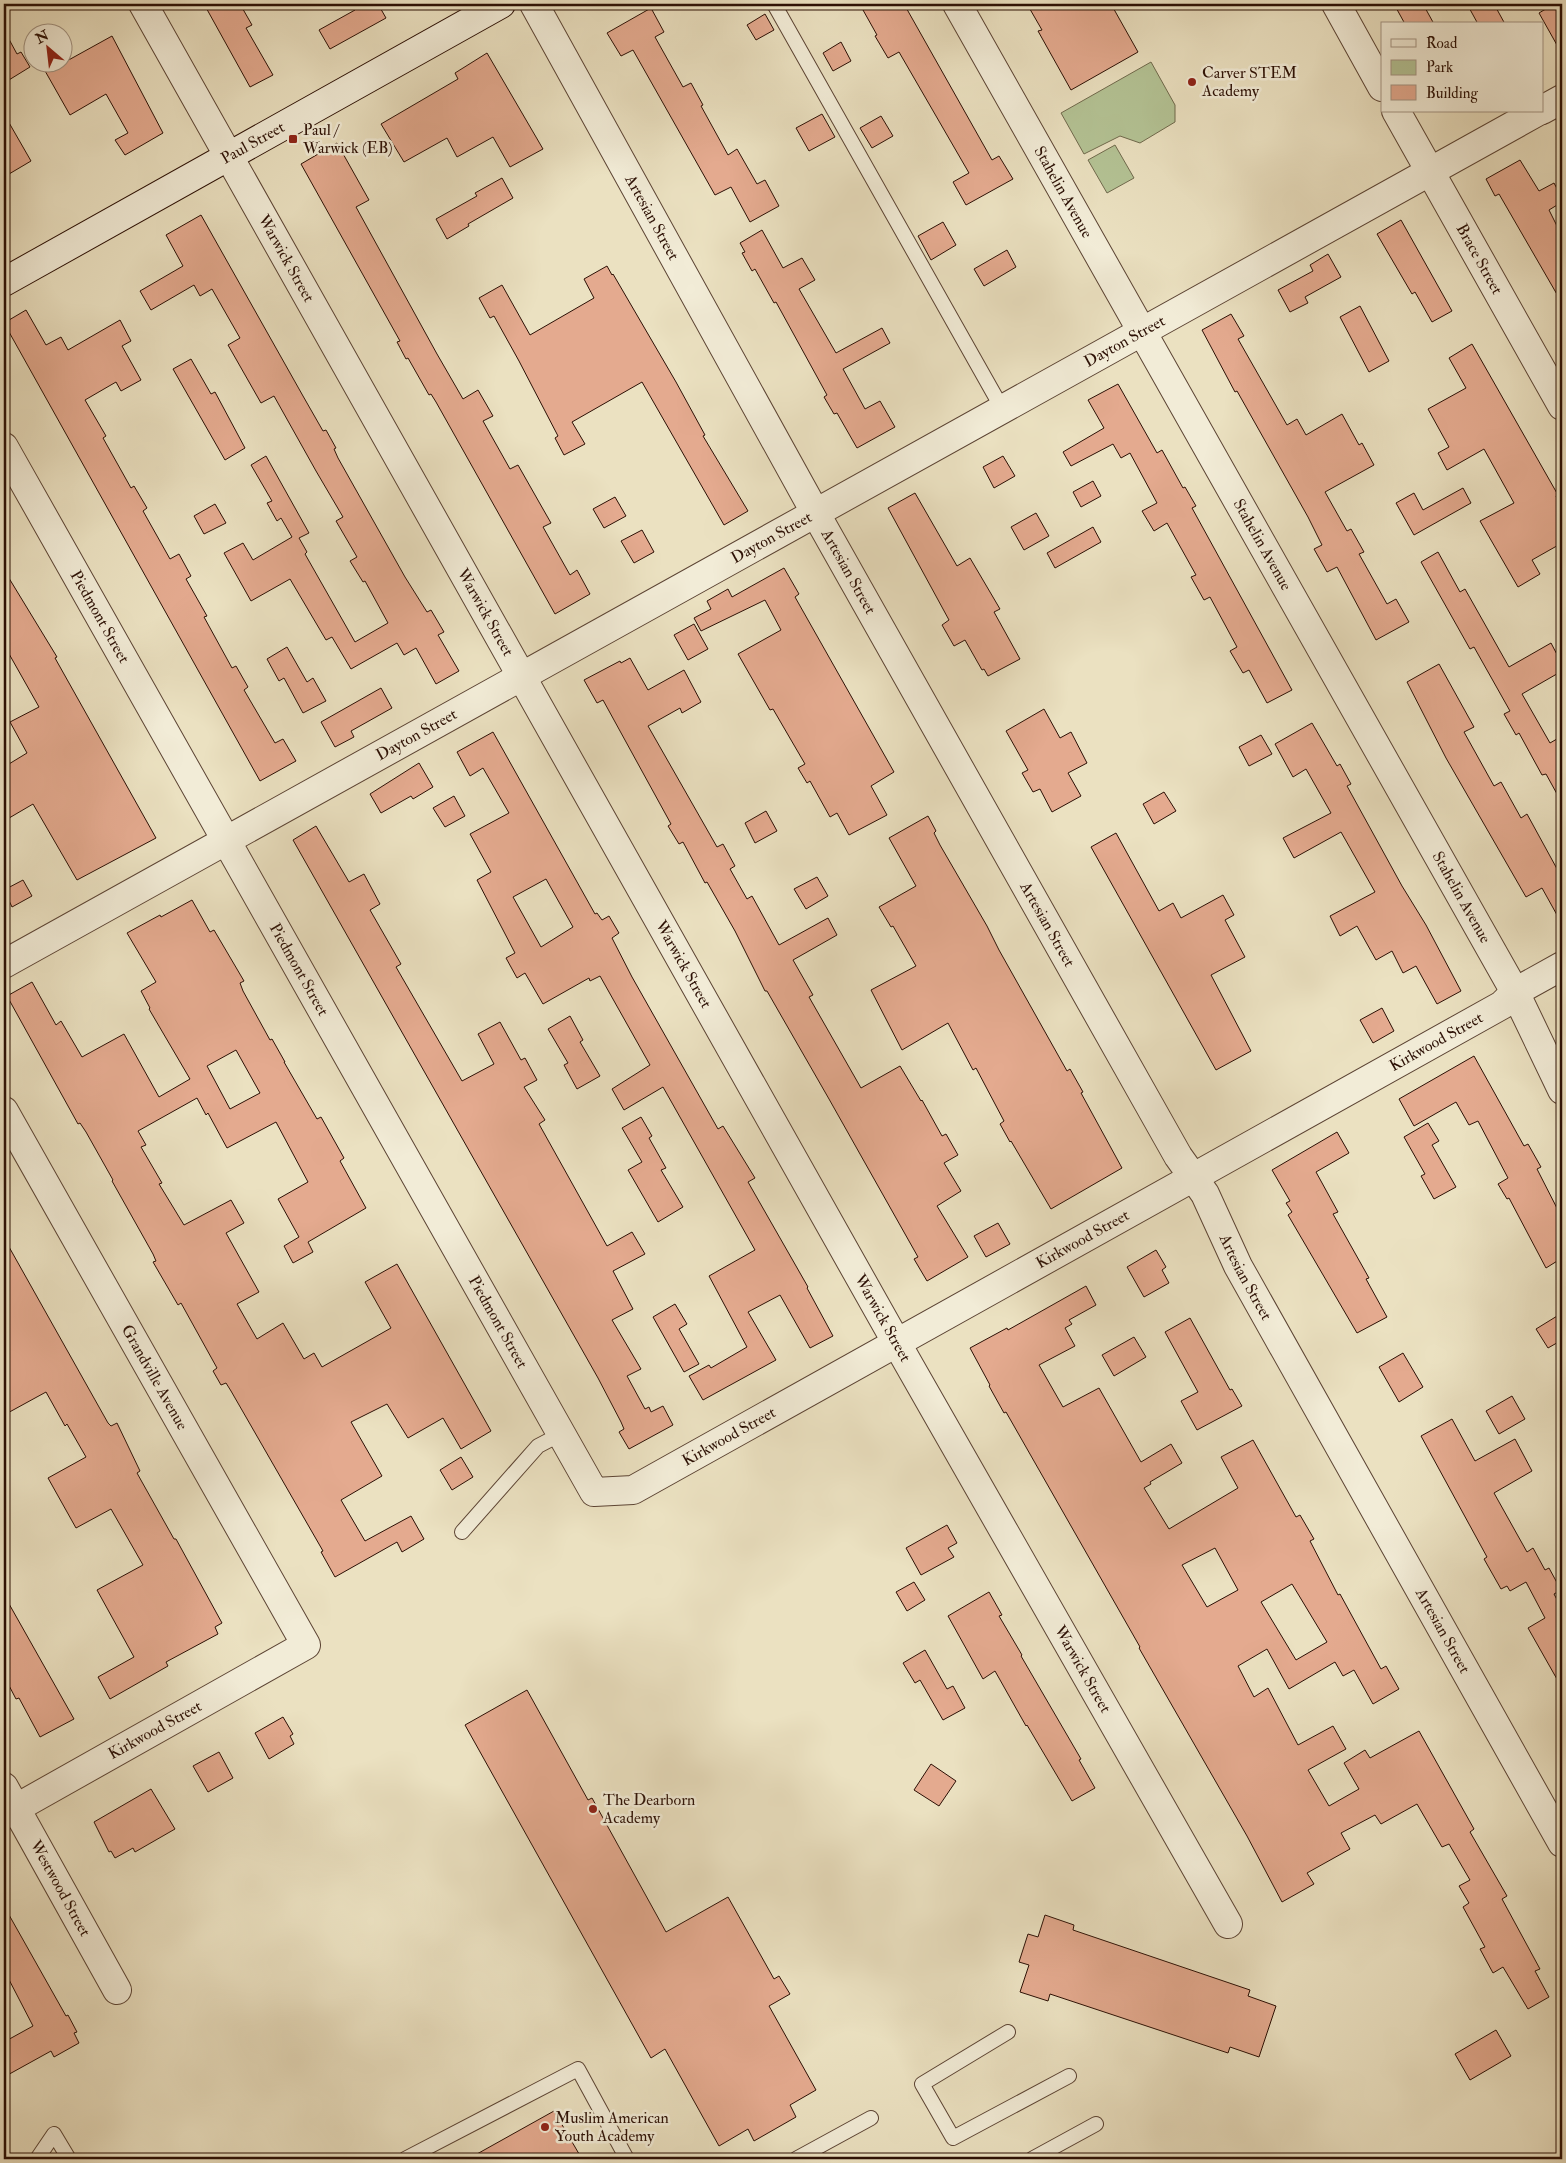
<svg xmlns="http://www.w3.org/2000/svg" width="1566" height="2163" font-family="'IM FELL Double Pica',serif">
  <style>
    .green { fill: #b4c395; stroke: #706a4d }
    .building { fill: #e4aa8f; stroke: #2c1005; fill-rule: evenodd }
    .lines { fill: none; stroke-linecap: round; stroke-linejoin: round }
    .lane-casing { stroke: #5c4434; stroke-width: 16 }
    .street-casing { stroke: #5c4434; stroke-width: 30 }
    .secondary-casing { stroke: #2c1005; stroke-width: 30 }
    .lane { stroke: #f2ecd7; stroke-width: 14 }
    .street { stroke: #f2ecd7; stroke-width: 28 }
    .secondary { stroke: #f2ecd7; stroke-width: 28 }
    .poi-dot { fill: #8f2418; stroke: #f2ecd7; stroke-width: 2 }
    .labels { text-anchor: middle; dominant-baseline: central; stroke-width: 5; stroke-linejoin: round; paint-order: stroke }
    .poi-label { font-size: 16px; fill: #2c1005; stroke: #f2ecd7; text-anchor: start }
    .street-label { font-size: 16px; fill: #2c1005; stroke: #f2ecd7 }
  </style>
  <rect width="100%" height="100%" fill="#ebe1c1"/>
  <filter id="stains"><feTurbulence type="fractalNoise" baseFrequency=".004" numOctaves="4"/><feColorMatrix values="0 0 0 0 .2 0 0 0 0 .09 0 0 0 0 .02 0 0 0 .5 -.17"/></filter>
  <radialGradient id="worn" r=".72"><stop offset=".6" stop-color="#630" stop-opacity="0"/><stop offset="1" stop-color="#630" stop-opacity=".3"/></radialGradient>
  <g class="green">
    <path d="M1151,62L1175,105V122L1140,143L1120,136L1084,154L1061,113Z"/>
    <path d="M1115,145L1134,178L1107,193L1088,160Z"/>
  </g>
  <g class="building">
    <path d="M204,4H240L252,25L246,28L273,75L250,87Z"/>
    <path d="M351,4H378L386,18L330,49L319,30L355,10Z"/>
    <path d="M874,4H904L992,160L999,156L1013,179L966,205L953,182L969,173L899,52L888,58L875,36L877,35L863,10Z"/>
    <path d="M1027,4H1111L1138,52L1071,90L1038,31L1042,30Z"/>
    <path d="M1394,4H1423L1434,24H1405Z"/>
    <path d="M1467,4H1494L1505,24H1478Z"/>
    <path d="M1554,4H1562V54L1539,13Z"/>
    <path d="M651,8L664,32L655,37L683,87L691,83L703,105L701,106L728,155L737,149L757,184L765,180L779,206L750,222L731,187L715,195L633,50L621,56L607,33Z"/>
    <path d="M765,14L774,30L756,40L747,25Z"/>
    <path d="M4,30L17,54L21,52L30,67L4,83Z"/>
    <path d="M112,36L163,133L125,155L115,140L128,133L106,94L70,115L40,62H65Z"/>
    <path d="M841,42L851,61L833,71L823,53Z"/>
    <path d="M487,53L543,149L510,167L493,137L457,157L447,138L404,162L381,124L458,79L455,73Z"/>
    <path d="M4,114L31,161L4,177Z"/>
    <path d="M822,114L835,137L809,151L796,128Z"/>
    <path d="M881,116L893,136L872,148L860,128Z"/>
    <path d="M337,143L369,200L356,207L437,354L463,399L478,390L493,416L483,421L510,469L518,465L539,502L551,523L543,527L570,575L577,570L590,594L555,614L436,402L431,394L429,395L408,358L406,359L397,342L400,341L301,164Z"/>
    <path d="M1520,160L1539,191L1554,183L1562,198V202L1549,210L1562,236V303L1499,194L1495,196L1486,179Z"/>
    <path d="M502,178L513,198L468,224L469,226L447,239L436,219L477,196L475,193Z"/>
    <path d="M201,215L303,396L323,431L326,430L336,448L334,449L338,458L405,577L427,612L431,610L444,632L438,635L459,671L436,684L416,648L404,655L397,643L351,669L332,637L326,640L290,579L251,601L224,553L243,543L253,560L292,537L281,518L277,521L267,503L272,501L251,465L266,456L309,533L299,538L307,552L305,554L355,642L388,623L365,581L363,582L350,561L357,557L336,521L343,517L316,471L274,396L261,403L228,345L240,338L212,289L200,296L194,285L151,310L140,291L183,266L166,235Z"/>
    <path d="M1401,220L1452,311L1432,322L1415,292L1412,294L1377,234Z"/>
    <path d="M943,222L956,245L931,260L918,236Z"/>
    <path d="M762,230L783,268L802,258L815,280L799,289L836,353L882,328L890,343L843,369L865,409L880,401L895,427L857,448L837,413L834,414L824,397L827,395L776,302L774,303L755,269L752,271L742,253L745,252L740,243Z"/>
    <path d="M1007,250L1016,267L984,286L974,269Z"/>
    <path d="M1328,254L1341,277L1305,297L1308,303L1290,312L1278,290L1313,271L1310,265Z"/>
    <path d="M607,266L612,275L613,274L676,382L705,435L703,436L748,511L724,525L642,382L572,422L585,444L564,455L555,438L558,436L519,361L494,316L490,318L479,298L502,285L530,335L594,298L584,279Z"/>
    <path d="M1360,306L1389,361L1369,372L1340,317Z"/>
    <path d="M26,310L46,345L61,337L68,350L120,320L131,341L122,346L141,380L121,391L116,382L85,400L106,436L103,438L131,488L134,486L147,508L143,511L170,559L179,554L191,576L186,579L207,616L204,617L232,668L236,666L248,687L244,690L275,743L283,739L296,761L260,781L4,323Z"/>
    <path d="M1231,314L1244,336L1238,339L1287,425L1297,419L1306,435L1342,414L1359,445L1362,443L1374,465L1325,492L1347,531L1351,529L1364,552L1359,554L1387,604L1396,599L1409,622L1376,640L1337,567L1327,572L1314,549L1322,545L1308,517L1237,391L1235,392L1202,330Z"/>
    <path d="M1472,344L1558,495L1556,496L1562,508V543L1532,560L1540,574L1518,587L1480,521L1514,503L1484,449L1447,470L1438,453L1449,447L1428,409L1466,388L1449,358Z"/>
    <path d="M191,359L211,394L215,392L245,448L225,460L173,369Z"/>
    <path d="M1118,384L1157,453L1162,450L1183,488L1185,487L1196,506L1192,508L1292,690L1267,703L1249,670L1243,673L1230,651L1237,647L1210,597L1204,600L1191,577L1196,575L1167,523L1154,531L1142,511L1157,503L1130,453L1121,458L1113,444L1071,466L1063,452L1104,428L1088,400Z"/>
    <path d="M1003,456L1015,476L994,488L983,467Z"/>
    <path d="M1093,481L1101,496L1081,507L1073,492Z"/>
    <path d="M1463,488L1471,503L1414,535L1396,503L1414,493L1423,510Z"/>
    <path d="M915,493L957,566L970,558L1000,609L994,612L1020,659L988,676L984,669L982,670L965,640L954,646L942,625L949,620L888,508Z"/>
    <path d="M615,497L626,516L604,528L593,509Z"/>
    <path d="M215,504L226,523L204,534L194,516Z"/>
    <path d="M1036,513L1049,536L1024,550L1011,527Z"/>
    <path d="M1093,527L1101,542L1055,568L1047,553Z"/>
    <path d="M642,530L654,552L634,563L621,541Z"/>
    <path d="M1438,552L1460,592L1465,589L1509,667L1551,643L1562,664V671L1522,694L1550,743L1562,736V803L1546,774L1542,775L1519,733L1516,735L1504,714L1510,711L1474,647L1470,649L1421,562Z"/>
    <path d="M784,568L799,594L795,597L894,772L871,786L887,815L849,835L837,813L830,817L810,781L807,783L798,768L805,764L773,709L770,710L738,654L781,630L765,600L701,631L694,618L711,609L707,601L728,589L732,597Z"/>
    <path d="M4,570L57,657L55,658L156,838L77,880L33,804L4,821V767L27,753L10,722L39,707L4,645Z"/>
    <path d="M694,624L708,649L688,660L674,635Z"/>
    <path d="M287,647L307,682L313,678L326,701L303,713L284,678L279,681L267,659Z"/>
    <path d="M630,658L648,690L684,670L701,702L682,713L680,708L648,726L717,847L723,844L735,866L730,869L747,899L752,896L779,945L828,918L837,935L793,960L813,995L809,997L861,1088L900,1066L921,1101L922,1100L942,1136L946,1134L958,1155L944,1163L961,1191L937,1206L968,1257L927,1281L914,1259L918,1257L829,1099L767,991H765L735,931L707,882L705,883L683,842L679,844L668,826L671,824L603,700L597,703L584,680L620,661L621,663Z"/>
    <path d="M1439,664L1474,727L1464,732L1494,786L1501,782L1521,818L1527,814L1562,878V924L1542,888L1526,897L1446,758L1407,682Z"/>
    <path d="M381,688L392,708L351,731L354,737L335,747L321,722Z"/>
    <path d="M1044,709L1060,738L1071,732L1087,763L1068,773L1081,796L1052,812L1040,789L1033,792L1022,773L1028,770L1006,731Z"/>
    <path d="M1312,723L1337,766L1340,764L1351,784L1347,786L1402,886L1426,925L1461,991L1437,1004L1416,966L1403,973L1392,951L1376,960L1357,926L1340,936L1330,916L1375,892L1341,832L1294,858L1283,838L1331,813L1306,769L1293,777L1275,744Z"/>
    <path d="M493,732L595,914L597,913L602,920L609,916L619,933L612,938L632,977L718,1129L723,1126L755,1178L748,1182L808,1287L807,1288L833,1336L810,1348L780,1295L748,1312L776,1360L703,1400L689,1376L709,1365L711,1368L747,1347L709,1276L755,1250L663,1087L624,1110L612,1089L650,1065L600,976L590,981L589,978L543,1004L525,973L517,978L506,958L515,953L477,880L491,872L470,834L509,813L483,768L470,776L457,752ZM546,879L573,927L541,947L513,897Z"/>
    <path d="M1261,735L1272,754L1249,766L1239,747Z"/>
    <path d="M419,763L433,787L413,799L411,796L381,813L370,794Z"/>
    <path d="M1164,792L1176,811L1154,824L1143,804Z"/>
    <path d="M454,796L465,816L445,827L433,808Z"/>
    <path d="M766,811L777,831L755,843L745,823Z"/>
    <path d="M928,816L936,831L934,833L940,845L987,926L999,950L1067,1071L1070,1069L1083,1092L1081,1093L1122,1168L1051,1209L1011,1141L1010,1142L1000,1124L1004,1121L976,1068L973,1070L948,1023L902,1050L871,990L916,966L893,926L891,927L879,907L916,886L889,838Z"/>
    <path d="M316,826L349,882L364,874L380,904L370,910L401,964L396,967L462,1081L494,1064L478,1034L500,1022L521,1060L525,1058L537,1080L524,1087L545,1120L539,1124L607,1246L632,1232L645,1254L613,1271L633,1309L612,1320L641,1369L627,1376L645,1409L649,1407L651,1412L663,1406L673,1425L629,1449L619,1432L624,1429L621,1422L598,1378L293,840Z"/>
    <path d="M1116,833L1159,911L1173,903L1181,918L1223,895L1234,915L1225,920L1245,957L1211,975L1251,1051L1216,1070L1091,847Z"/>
    <path d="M817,877L828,896L806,909L794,889Z"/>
    <path d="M23,880L32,896L12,907L4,890Z"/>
    <path d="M192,900L210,932L214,930L244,981L240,983L243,991L270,1040L272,1039L285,1062H284L317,1119L321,1117L344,1158L340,1161L366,1208L308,1242L313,1252L293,1263L284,1246L299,1237L278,1199L308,1182L276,1122L227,1148L208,1113L206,1115L197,1098L138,1131L146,1145L141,1147L162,1183L159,1184L184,1225L231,1200L244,1223L226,1233L259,1292L237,1304L257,1339L283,1323L304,1359L314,1353L322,1367L391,1328L365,1282L397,1264L491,1431L461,1449L443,1418L408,1438L387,1404L351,1422L382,1476L341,1500L365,1541L411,1516L424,1539L402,1552L397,1542L335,1577L321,1552L323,1551L231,1391L226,1383L221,1385L213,1371L217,1368L181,1303L178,1305L153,1262L156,1261L153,1254L112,1181L113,1180L86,1132L80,1123L78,1124L7,996L32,982L56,1025L61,1021L82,1057L124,1034L159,1097L190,1079L149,1009L150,1008L141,991L156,982L127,933L160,915L161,917ZM236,1050L260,1093L230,1109L207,1066Z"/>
    <path d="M1382,1008L1394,1031L1373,1043L1360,1020Z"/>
    <path d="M570,1016L583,1040L580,1042L600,1076L577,1089L564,1065L568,1063L548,1029Z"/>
    <path d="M1474,1056L1524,1146L1528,1144L1541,1167L1537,1169L1562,1218V1258L1546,1268L1509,1198L1507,1199L1498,1184L1508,1178L1478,1121L1469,1125L1456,1102L1414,1126L1399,1099Z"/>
    <path d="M641,1117L652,1136L649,1138L666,1168L661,1170L683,1207L658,1222L628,1170L642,1162L622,1128Z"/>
    <path d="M1428,1123L1439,1141L1432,1145L1456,1187L1434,1199L1421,1176L1425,1174L1404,1137Z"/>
    <path d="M1337,1132L1349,1153L1316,1172L1338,1212L1333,1214L1369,1278L1366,1279L1387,1317L1357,1333L1288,1215L1292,1212L1286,1203L1290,1201L1272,1170Z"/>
    <path d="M998,1223L1010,1244L986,1257L974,1236Z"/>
    <path d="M4,1238L108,1423L111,1426L117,1423L140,1471L137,1473L142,1482L174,1539H176L222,1623L215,1627L218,1634L166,1662L168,1666L110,1699L98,1677L134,1657L97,1590L143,1565L111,1509L76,1528L48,1478L86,1457L67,1424L65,1426L46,1392L4,1415Z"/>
    <path d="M1156,1250L1166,1267L1162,1270L1169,1283L1144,1297L1127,1267Z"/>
    <path d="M1086,1286L1096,1305L1069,1320L1072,1324L1065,1328L1075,1346L1039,1365L1063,1407L1099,1388L1141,1462L1171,1444L1182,1463L1150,1482L1151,1484L1144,1488L1169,1529L1238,1488L1221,1457L1253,1440L1296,1517L1300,1515L1314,1539L1310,1541L1338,1595L1340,1594L1381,1669L1386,1666L1399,1689L1373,1704L1354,1670L1343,1676L1335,1662L1289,1689L1267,1649L1238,1666L1254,1697L1268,1688L1298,1745L1333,1726L1346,1749L1308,1770L1329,1806L1359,1789L1344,1763L1365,1750L1370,1758L1419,1731L1474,1829L1470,1832L1507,1896L1502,1899L1540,1969L1535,1971L1549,1997L1528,2009L1503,1967L1493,1973L1480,1949L1485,1947L1463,1907L1469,1903L1459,1886L1470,1880L1449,1844L1442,1847L1417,1804L1381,1824L1375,1815L1341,1833L1350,1849L1307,1873L1314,1884L1282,1902L1247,1836L1139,1648L1140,1647L1006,1412L1004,1413L989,1386L990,1385L970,1348L1007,1328L1008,1330ZM1215,1548L1238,1590L1207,1607L1182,1565ZM1292,1584L1327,1642L1296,1660L1261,1602Z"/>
    <path d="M675,1304L687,1324L679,1329L699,1364L684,1372L653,1317Z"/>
    <path d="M1562,1313V1340L1548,1348L1536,1329Z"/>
    <path d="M1190,1318L1230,1390L1232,1389L1242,1406L1197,1430L1181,1401L1198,1392L1165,1332Z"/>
    <path d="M1134,1337L1146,1357L1114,1376L1102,1355Z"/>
    <path d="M1403,1353L1423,1387L1399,1402L1379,1367Z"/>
    <path d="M1512,1396L1525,1419L1499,1434L1486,1411Z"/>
    <path d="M1452,1419L1475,1461L1515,1439L1532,1471L1494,1493L1527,1552L1533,1548L1545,1570L1549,1568L1561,1590L1554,1594L1562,1609V1688L1528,1628L1545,1618L1526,1582L1510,1591L1507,1586L1501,1589L1484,1559L1487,1557L1421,1436Z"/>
    <path d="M461,1457L473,1477L452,1490L440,1470Z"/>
    <path d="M947,1525L957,1543L948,1548L954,1557L921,1575L906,1548Z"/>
    <path d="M914,1582L925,1600L907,1611L896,1592Z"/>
    <path d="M989,1592L1002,1615L999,1616L1022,1655L1021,1656L1081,1759L1079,1760L1095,1788L1072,1801L1027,1725L1026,1726L995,1671L983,1679L948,1616Z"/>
    <path d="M4,1595L74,1719L40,1737L19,1698L16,1699L4,1676Z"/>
    <path d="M925,1650L947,1689L953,1686L965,1708L943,1720L920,1680L915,1683L903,1663Z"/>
    <path d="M527,1690L588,1800L592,1798L666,1932L728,1897L774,1979L779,1976L790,1994L769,2006L816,2090L790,2105L796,2117L754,2141L748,2129L719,2146L665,2049L651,2058L465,1725Z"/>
    <path d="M283,1717L293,1734L290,1736L294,1744L269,1759L255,1733Z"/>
    <path d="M219,1752L233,1778L208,1792L193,1766Z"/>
    <path d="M931,1764L956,1781L939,1806L914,1790Z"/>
    <path d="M151,1789L175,1829L135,1852L133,1848L115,1858L111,1851L109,1852L94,1822Z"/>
    <path d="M4,1906L66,2016L68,2015L77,2032L74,2033L79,2043L54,2057L51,2051L4,2077V2042L33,2026L4,1970Z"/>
    <path d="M1045,1915L1074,1925L1073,1930L1250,1990L1248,1996L1276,2006L1259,2057L1230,2047L1228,2053L1050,1994L1048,2001L1020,1992L1029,1965L1019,1962L1028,1934L1038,1937Z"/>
    <path d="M1496,2030L1511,2056L1470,2080L1455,2054Z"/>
    <path d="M554,2111L582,2159H468Z"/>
  </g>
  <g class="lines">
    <g class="lane-casing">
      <g id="lane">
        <path d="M774,4L1003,410"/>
        <path d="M462,1532L538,1446L561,1434"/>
        <path d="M1008,2032L922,2084L953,2138L1069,2076"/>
        <path d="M37,2159L54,2134L69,2159"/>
        <path d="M405,2159L578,2069L627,2159"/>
        <path d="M796,2159L871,2118"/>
        <path d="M1032,2159L1096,2124"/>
      </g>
    </g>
    <g class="street-casing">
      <g id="street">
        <path id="s1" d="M143,4L908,1363L1228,1924"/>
        <path id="s2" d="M534,4L816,514L1178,1156L1205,1194L1238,1266L1562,1843"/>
        <path id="s3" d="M957,4L1515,992L1562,1090"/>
        <path d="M1336,4L1382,87"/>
        <path d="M1542,110L1562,99"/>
        <path id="s4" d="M1396,111L1562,406"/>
        <path id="s5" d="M4,447L594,1492L633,1490L1502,1005L1515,992L1562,966"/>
        <path id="s6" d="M4,964L1539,111"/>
        <path id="s7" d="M4,1111L306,1645L4,1815"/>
        <path id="s8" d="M4,1787L117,1990"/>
      </g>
    </g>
    <g class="secondary-casing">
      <g id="secondary">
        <path id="s9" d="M4,282L501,4"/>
      </g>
    </g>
    <use href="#lane" class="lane"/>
    <use href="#street" class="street"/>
    <use href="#secondary" class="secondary"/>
  </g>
  <g class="poi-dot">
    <circle cx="1192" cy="82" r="5"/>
    <rect x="288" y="134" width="10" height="10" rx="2.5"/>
    <circle cx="593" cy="1809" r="5"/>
    <circle cx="545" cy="2127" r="5"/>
  </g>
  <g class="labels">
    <g class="poi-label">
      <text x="1202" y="73">Carver STEM<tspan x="1202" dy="18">Academy</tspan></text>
      <text x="303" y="130">Paul /<tspan x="303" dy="18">Warwick (EB)</tspan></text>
      <text x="603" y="1800">The Dearborn<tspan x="603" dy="18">Academy</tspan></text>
      <text x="555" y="2118">Muslim American<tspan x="555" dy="18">Youth Academy</tspan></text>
    </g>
    <g class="street-label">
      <text stroke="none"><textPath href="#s9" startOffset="285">Paul Street</textPath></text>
      <text stroke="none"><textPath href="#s3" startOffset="216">Stahelin Avenue</textPath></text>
      <text stroke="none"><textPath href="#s2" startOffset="244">Artesian Street</textPath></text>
      <text stroke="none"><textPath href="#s1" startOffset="292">Warwick Street</textPath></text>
      <text stroke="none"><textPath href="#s4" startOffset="170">Brace Street</textPath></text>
      <text stroke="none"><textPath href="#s6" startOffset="1282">Dayton Street</textPath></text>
      <text stroke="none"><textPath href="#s6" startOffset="878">Dayton Street</textPath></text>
      <text stroke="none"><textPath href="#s3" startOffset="621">Stahelin Avenue</textPath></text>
      <text stroke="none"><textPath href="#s2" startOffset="649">Artesian Street</textPath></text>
      <text stroke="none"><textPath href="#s1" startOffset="698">Warwick Street</textPath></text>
      <text stroke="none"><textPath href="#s5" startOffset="195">Piedmont Street</textPath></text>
      <text stroke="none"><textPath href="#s6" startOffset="472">Dayton Street</textPath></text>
      <text stroke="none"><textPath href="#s3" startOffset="1026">Stahelin Avenue</textPath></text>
      <text stroke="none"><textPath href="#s2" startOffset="1054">Artesian Street</textPath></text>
      <text stroke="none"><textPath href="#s1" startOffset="1102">Warwick Street</textPath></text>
      <text stroke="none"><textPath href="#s5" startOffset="600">Piedmont Street</textPath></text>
      <text stroke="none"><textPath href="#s5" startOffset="2159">Kirkwood Street</textPath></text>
      <text stroke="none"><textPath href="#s5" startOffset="1754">Kirkwood Street</textPath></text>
      <text stroke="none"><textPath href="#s2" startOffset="1459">Artesian Street</textPath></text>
      <text stroke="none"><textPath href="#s1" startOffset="1508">Warwick Street</textPath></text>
      <text stroke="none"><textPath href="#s5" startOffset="1005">Piedmont Street</textPath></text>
      <text stroke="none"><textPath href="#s7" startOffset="306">Grandville Avenue</textPath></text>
      <text stroke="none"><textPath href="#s5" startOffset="1349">Kirkwood Street</textPath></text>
      <text stroke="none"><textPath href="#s2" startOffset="1864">Artesian Street</textPath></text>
      <text stroke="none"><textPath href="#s1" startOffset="1912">Warwick Street</textPath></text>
      <text transform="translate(155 1730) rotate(-29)">Kirkwood Street</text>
      <text stroke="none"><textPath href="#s8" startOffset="116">Westwood Street</textPath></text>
    </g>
  </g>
  <rect width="1566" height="2163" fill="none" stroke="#ebe1c1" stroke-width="20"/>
  <rect x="5" y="5" width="1556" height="2153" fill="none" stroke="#2c1005" stroke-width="2.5"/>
  <rect x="10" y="10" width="1546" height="2143" fill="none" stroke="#2c1005"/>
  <rect x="1381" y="22" width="162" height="90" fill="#f2ecd7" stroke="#a39483"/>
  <rect x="1391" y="39" width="25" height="8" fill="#f2ecd7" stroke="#a39483"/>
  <text x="1426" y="48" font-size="15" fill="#2c1005">Road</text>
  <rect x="1391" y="60" width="25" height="15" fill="#b4c395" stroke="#a39483"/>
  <text x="1426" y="72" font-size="15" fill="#2c1005">Park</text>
  <rect x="1391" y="85" width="25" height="15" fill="#e4aa8f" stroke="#a39483"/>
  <text x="1426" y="98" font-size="15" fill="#2c1005">Building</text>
  <g transform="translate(48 48) rotate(332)"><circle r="24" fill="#f2ecd7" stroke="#a39483"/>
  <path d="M0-4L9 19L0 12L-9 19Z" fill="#8f2418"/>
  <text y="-8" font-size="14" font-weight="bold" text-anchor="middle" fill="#2c1005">N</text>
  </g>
  <rect width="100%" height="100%" filter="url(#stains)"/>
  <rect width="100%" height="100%" fill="url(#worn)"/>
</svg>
